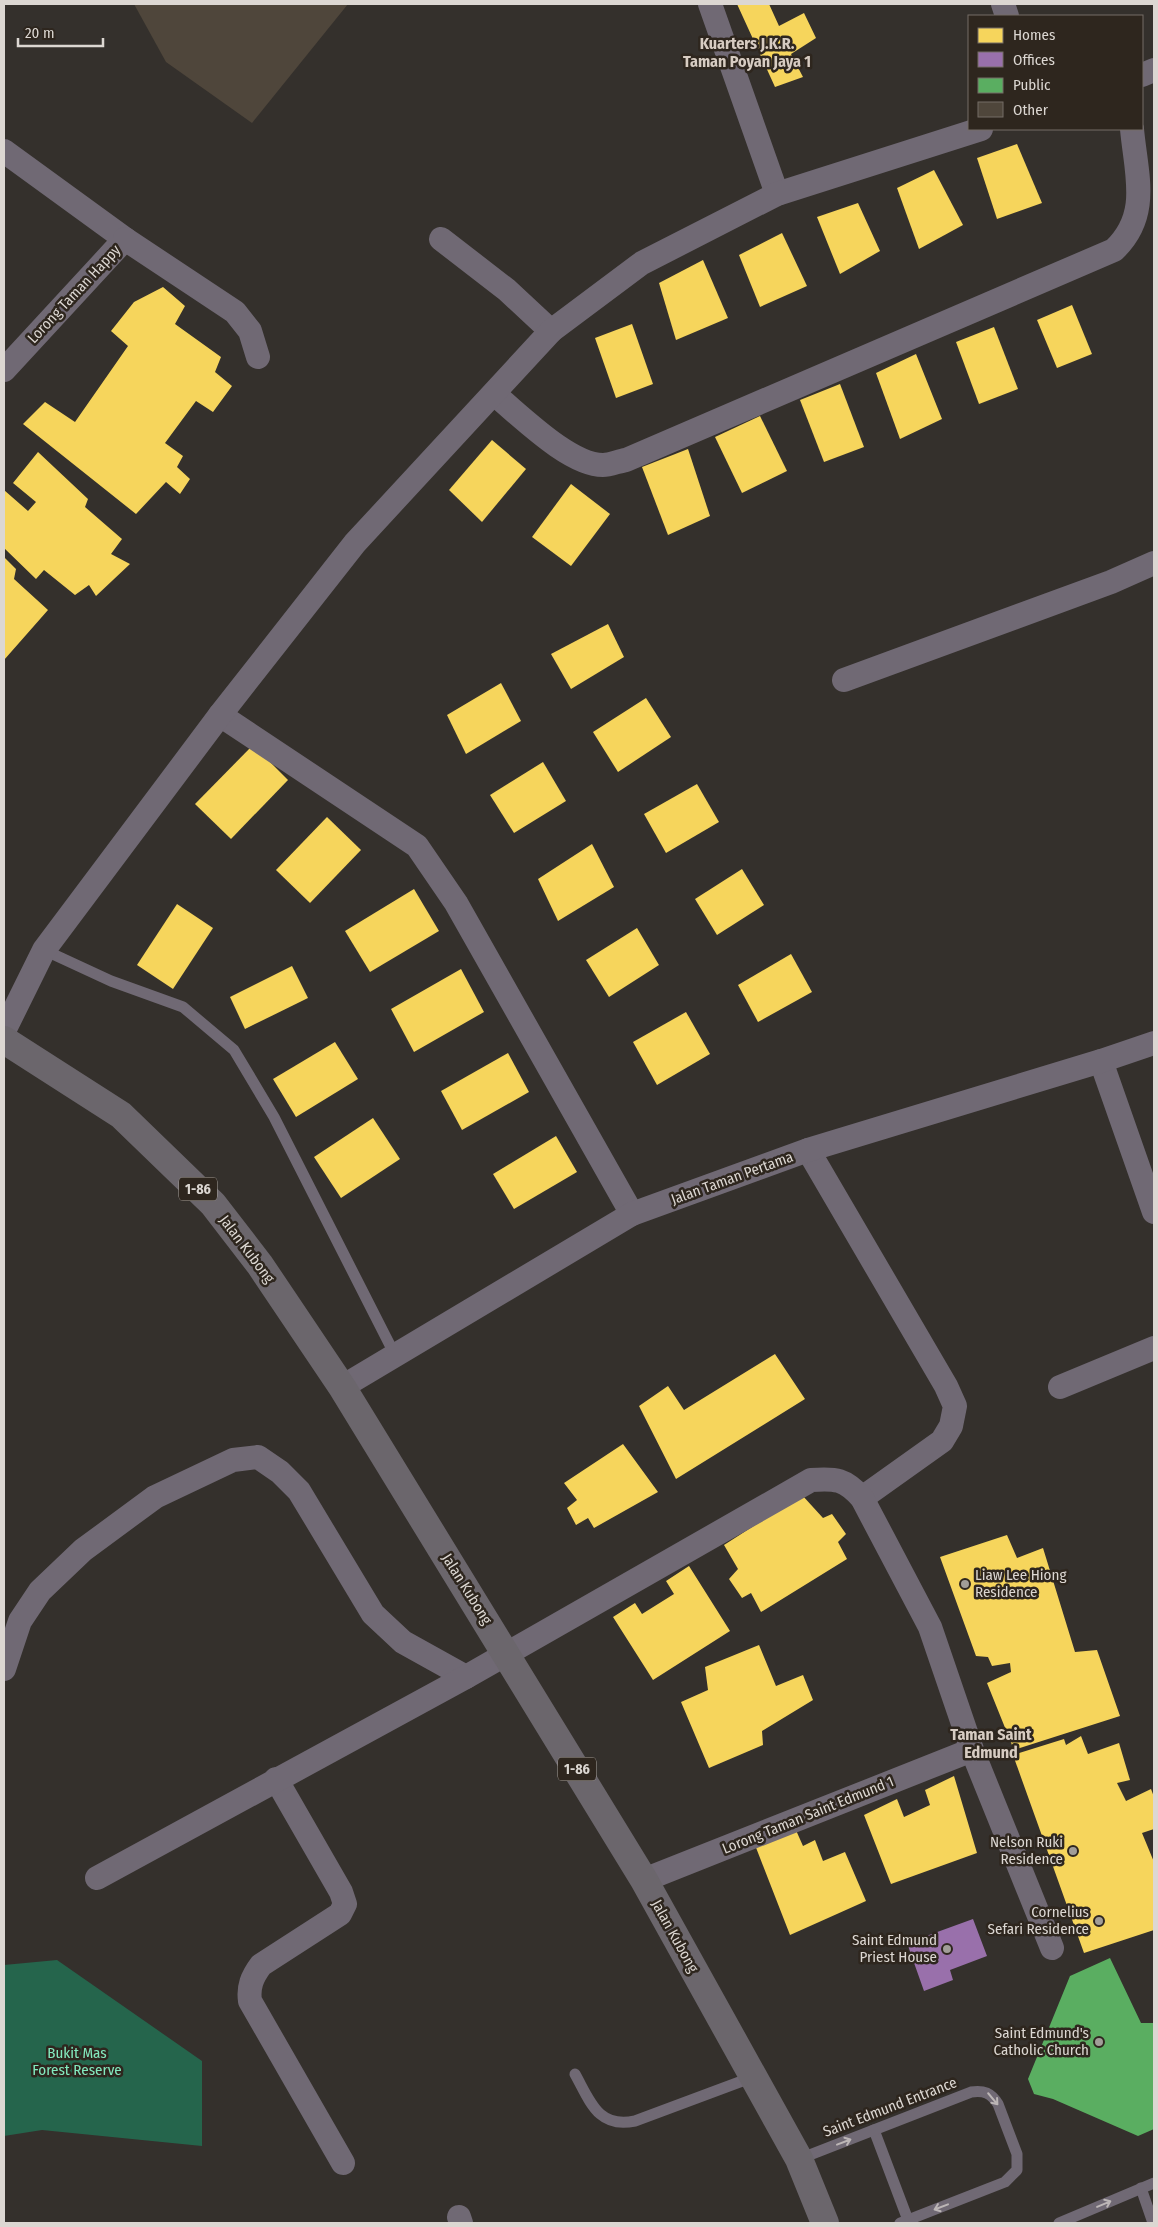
<svg xmlns="http://www.w3.org/2000/svg" width="1158" height="2227" font-family="'Fira Sans Condensed',sans-serif">
  <style>
    .forest { fill: #25654c }
    .homes { fill: #f6d55c }
    .offices { fill: #9970ab }
    .public { fill: #5aae61 }
    .building { fill: #4f463b }
    .lines { fill: none; stroke-linecap: round; stroke-linejoin: round }
    .lane { stroke: #706974; stroke-width: 11 }
    .street { stroke: #706974; stroke-width: 24 }
    .highway { stroke: #6b666c; stroke-width: 28 }
    .oneway { stroke: #bcb6b6 }
    .poi-dot { fill: #a19d98; stroke: #2e261e; stroke-width: 2 }
    .labels { text-anchor: middle; dominant-baseline: central; stroke-width: 5; stroke-linejoin: round; paint-order: stroke }
    .shield { fill: #2e261e; stroke: #a8a29c; stroke-width: 1 }
    .shield-label { font-size: 14px; font-weight: bold; fill: #dcd7d2 }
    .street-label { font-size: 15px; fill: #dcd7d2; stroke: #2e261e }
    .poi-label { font-size: 15px; fill: #dcd7d2; stroke: #2e261e; text-anchor: end }
    .park-label { font-size: 15px; fill: #83e9be; stroke: #2e261e }
    .neighbourhood-label { font-size: 16px; font-weight: bold; fill: #d7ccc2; stroke: #2e261e }
  </style>
  <rect width="100%" height="100%" fill="#34302c"/>
  <path class="forest" d="M57,1960L202,2061V2146L42,2130L4,2136V1965Z"/>
  <g class="homes">
    <path d="M737,4H769L779,26L804,13L816,38L791,54L803,77L775,87Z"/>
    <path d="M1017,144L1042,203L997,219L977,158Z"/>
    <path d="M934,170L963,225L919,249L897,188Z"/>
    <path d="M858,203L880,251L840,274L817,217Z"/>
    <path d="M782,233L807,286L760,307L739,255Z"/>
    <path d="M703,260L728,318L676,340L659,283Z"/>
    <path d="M163,287L185,306L175,324L221,357L215,372L232,386L213,412L196,401L165,443L183,456L177,467L190,479L180,494L166,482L136,514L23,424L45,402L75,422L128,346L111,331L134,302Z"/>
    <path d="M1072,305L1092,354L1057,368L1037,320Z"/>
    <path d="M632,324L653,384L616,398L595,338Z"/>
    <path d="M994,327L1018,389L979,404L956,342Z"/>
    <path d="M916,354L942,419L900,439L876,373Z"/>
    <path d="M840,384L864,447L824,462L800,400Z"/>
    <path d="M760,416L787,471L742,493L715,437Z"/>
    <path d="M492,440L526,469L482,522L449,490Z"/>
    <path d="M688,449L710,516L668,535L642,467Z"/>
    <path d="M38,452L88,499L85,507L122,539L111,554L130,564L96,596L89,585L75,595L44,570L36,579L4,548V490L28,511L36,502L13,483Z"/>
    <path d="M571,484L610,514L571,566L532,537Z"/>
    <path d="M4,557L16,569L14,579L48,610L4,660Z"/>
    <path d="M608,624L624,657L571,689L551,654Z"/>
    <path d="M501,683L521,721L466,754L447,715Z"/>
    <path d="M646,698L671,737L618,772L593,732Z"/>
    <path d="M253,745L288,780L231,839L195,804Z"/>
    <path d="M543,762L566,801L514,833L490,795Z"/>
    <path d="M697,784L719,822L666,853L644,814Z"/>
    <path d="M327,817L361,850L310,903L276,870Z"/>
    <path d="M592,844L614,887L558,921L538,879Z"/>
    <path d="M742,869L764,905L717,935L695,899Z"/>
    <path d="M414,889L439,931L370,972L345,931Z"/>
    <path d="M177,904L213,928L173,989L137,965Z"/>
    <path d="M637,928L659,965L609,997L586,960Z"/>
    <path d="M791,954L812,992L758,1022L738,985Z"/>
    <path d="M292,966L308,998L245,1029L230,997Z"/>
    <path d="M461,969L484,1012L414,1052L391,1009Z"/>
    <path d="M686,1012L710,1054L657,1085L633,1042Z"/>
    <path d="M335,1042L358,1079L296,1117L273,1079Z"/>
    <path d="M508,1053L529,1092L462,1130L441,1091Z"/>
    <path d="M373,1118L400,1159L341,1198L314,1157Z"/>
    <path d="M556,1136L577,1172L514,1209L493,1174Z"/>
    <path d="M775,1354L805,1399L676,1479L639,1406L668,1386L684,1410Z"/>
    <path d="M623,1444L658,1492L594,1528L588,1518L576,1525L567,1508L577,1500L564,1483Z"/>
    <path d="M802,1495L823,1518L832,1514L846,1534L838,1542L847,1559L761,1612L751,1593L742,1598L729,1579L738,1569L724,1545Z"/>
    <path d="M1007,1535L1017,1558L1043,1548L1075,1652L1097,1650L1120,1716L1014,1750L987,1683L1011,1672L1010,1663L992,1666L988,1657L976,1656L940,1557Z"/>
    <path d="M689,1566L730,1631L653,1680L613,1617L635,1603L642,1614L674,1594L666,1581Z"/>
    <path d="M759,1645L776,1686L803,1675L813,1700L762,1731L763,1745L709,1768L681,1702L708,1690L705,1667Z"/>
    <path d="M1081,1736L1088,1754L1119,1743L1130,1780L1117,1783L1126,1801L1151,1789L1154,1797V1829L1142,1833L1154,1862V1930L1084,1953L1013,1755L1064,1739L1066,1745Z"/>
    <path d="M954,1776L977,1853L891,1884L864,1815L897,1799L904,1817L930,1805L925,1790Z"/>
    <path d="M795,1828L803,1846L815,1840L823,1861L845,1852L866,1901L790,1935L755,1845Z"/>
  </g>
  <path class="offices" d="M973,1919L987,1956L950,1970L953,1980L924,1991L907,1943Z"/>
  <path class="public" d="M1110,1958L1141,2023H1154V2129L1138,2136L1053,2099L1034,2094L1028,2079L1070,1976Z"/>
  <path class="building" d="M134,4H348L252,123L166,62Z"/>
  <g class="lines">
    <g class="lane">
      <path d="M44,950L111,981L183,1007L234,1050L274,1117L395,1355"/>
      <path d="M575,2074C590,2101 598,2129 635,2121L753,2077"/>
      <path d="M874,2130L908,2220"/>
      <path d="M799,2159L971,2092C984,2090 991,2093 998,2104L1017,2154V2170L1005,2182L900,2223"/>
      <path d="M1141,2188L1153,2223"/>
      <path d="M1059,2223L1154,2183"/>
    </g>
    <g class="street">
      <path d="M710,4L777,194"/>
      <path d="M1003,4L1007,16"/>
      <path d="M1142,75L1154,70"/>
      <path d="M4,151L125,239L4,370"/>
      <path d="M125,239L235,312L250,331L258,357"/>
      <path d="M441,239L507,290L551,331"/>
      <path d="M494,394C520,415 569,465 603,465C610,465 619,461 626,460L1114,250C1151,215 1136,174 1132,129"/>
      <path d="M844,680L1111,582L1154,563"/>
      <path d="M220,715L417,846L456,903L632,1214"/>
      <path d="M4,1031L44,950L220,715L355,543L551,331L642,263L777,194L981,129"/>
      <path d="M1101,1061L1154,1212"/>
      <path d="M808,1150L946,1386L955,1406L951,1426L942,1441L862,1498"/>
      <path d="M342,1387L632,1214L808,1150L1101,1061L1154,1043"/>
      <path d="M1060,1387L1154,1348"/>
      <path d="M4,1669L20,1621L40,1591L83,1550L155,1497L233,1460L258,1457L280,1472L299,1491L373,1614L403,1642L466,1677"/>
      <path d="M276,1779L341,1892L345,1904L340,1914L261,1965C252,1977 248,1987 250,2001L343,2163"/>
      <path d="M97,1878L466,1677L811,1480C836,1478 845,1479 862,1498L930,1627L972,1750L1052,1948"/>
      <path d="M644,1880L972,1750"/>
      <path d="M459,2217L461,2223"/>
    </g>
    <path class="highway" d="M4,1040L121,1115L213,1204L260,1265L342,1387L644,1880L799,2159L825,2223"/>
  </g>
  <defs><path id="oneway-shaft" d="M-6 0H5M1.5-3L5.5 0L1.5 3" fill="none" stroke-width="1.6" stroke-linecap="round" stroke-linejoin="round" transform="scale(1.25)"/></defs>
  <g class="oneway">
    <use href="#oneway-shaft" transform="translate(993 2099) rotate(50)"/>
    <use href="#oneway-shaft" transform="translate(844 2142) rotate(-21)"/>
    <use href="#oneway-shaft" transform="translate(1104 2204) rotate(-23)"/>
    <use href="#oneway-shaft" transform="translate(941 2207) rotate(159)"/>
  </g>
  <g class="poi-dot">
    <circle cx="965" cy="1584" r="5"/>
    <circle cx="1073" cy="1851" r="5"/>
    <circle cx="1099" cy="1921" r="5"/>
    <circle cx="947" cy="1949" r="5"/>
    <circle cx="1099" cy="2042" r="5"/>
  </g>
  <g class="labels">
    <g class="shield">
      <rect x="179" y="1177.5" width="38" height="23" rx="4"/>
      <rect x="558" y="1757.5" width="38" height="23" rx="4"/>
    </g>
    <g class="shield-label">
      <text x="198" y="1189">1-86</text>
      <text x="577" y="1769">1-86</text>
    </g>
    <g class="street-label">
      <text transform="translate(74 294) rotate(-47)">Lorong Taman Happy</text>
      <text transform="translate(732 1178) rotate(-20)">Jalan Taman Pertama</text>
      <text transform="translate(247 1249) rotate(53)">Jalan Kubong</text>
      <text transform="translate(467 1589) rotate(58)">Jalan Kubong</text>
      <text transform="translate(808 1815) rotate(-22)">Lorong Taman Saint Edmund 1</text>
      <text transform="translate(675 1936) rotate(61)">Jalan Kubong</text>
      <text transform="translate(890 2107) rotate(-21)">Saint Edmund Entrance</text>
    </g>
    <g class="poi-label">
      <text x="975" y="1575" text-anchor="start">Liaw Lee Hiong<tspan x="975" dy="17">Residence</tspan></text>
      <text x="1063" y="1842">Nelson Ruki<tspan x="1063" dy="17">Residence</tspan></text>
      <text x="1089" y="1912">Cornelius<tspan x="1089" dy="17">Sefari Residence</tspan></text>
      <text x="937" y="1940">Saint Edmund<tspan x="937" dy="17">Priest House</tspan></text>
      <text x="1089" y="2033">Saint Edmund's<tspan x="1089" dy="17">Catholic Church</tspan></text>
    </g>
    <g class="park-label">
      <text x="77" y="2053">Bukit Mas<tspan x="77" dy="17">Forest Reserve</tspan></text>
    </g>
    <g class="neighbourhood-label">
      <text x="747" y="43">Kuarters J.K.R.<tspan x="747" dy="18">Taman Poyan Jaya 1</tspan></text>
      <text x="991" y="1734">Taman Saint<tspan x="991" dy="18">Edmund</tspan></text>
    </g>
  </g>
  <rect width="1158" height="2227" fill="none" stroke="#dcd7d2" stroke-width="10"/>
  <rect x="968" y="15" width="175" height="115" fill="#2e261e" stroke="#746d66"/>
  <rect x="978" y="28" width="25" height="15" fill="#f6d55c" stroke="#746d66"/>
  <text x="1013" y="40" font-size="15" fill="#dcd7d2">Homes</text>
  <rect x="978" y="52" width="25" height="15" fill="#9970ab" stroke="#746d66"/>
  <text x="1013" y="65" font-size="15" fill="#dcd7d2">Offices</text>
  <rect x="978" y="78" width="25" height="15" fill="#5aae61" stroke="#746d66"/>
  <text x="1013" y="90" font-size="15" fill="#dcd7d2">Public</text>
  <rect x="978" y="102" width="25" height="15" fill="#4f463b" stroke="#746d66"/>
  <text x="1013" y="115" font-size="15" fill="#dcd7d2">Other</text>
  <path d="M18 38v8h85v-8" fill="none" stroke="#dcd7d2" stroke-width="2.5"/>
  <text x="25" y="38" font-size="15" fill="#dcd7d2" stroke="#2e261e" stroke-width="4" paint-order="stroke">20 m</text>
</svg>
